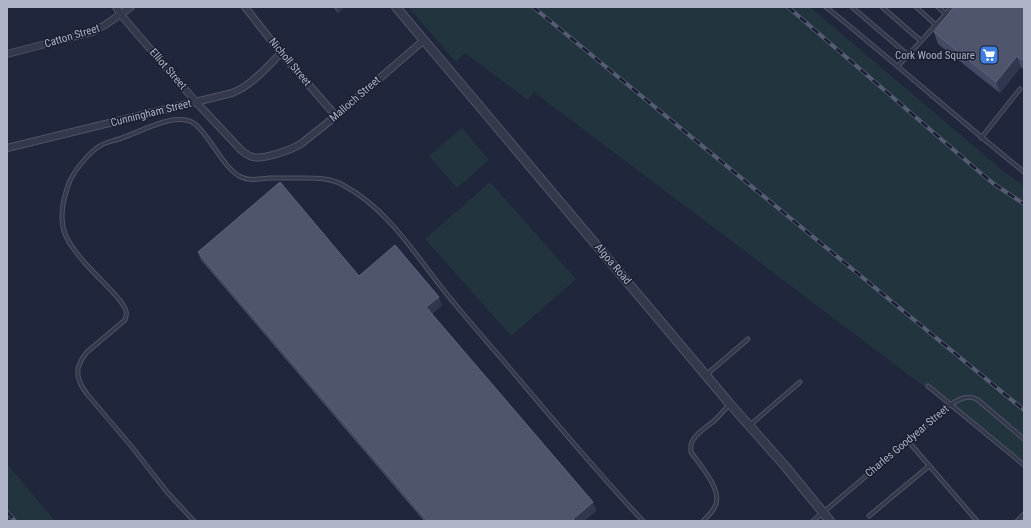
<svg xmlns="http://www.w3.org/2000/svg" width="1031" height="528" font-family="'Roboto Condensed',sans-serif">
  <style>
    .green { fill: #22343d }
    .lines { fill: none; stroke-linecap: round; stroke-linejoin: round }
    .service-casing { stroke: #4f5467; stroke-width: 5 }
    .minor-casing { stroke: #4f5467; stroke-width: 8 }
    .tertiary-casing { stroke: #4f5467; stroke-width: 10 }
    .path { stroke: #3d5057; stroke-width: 1.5; stroke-dasharray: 3 3; stroke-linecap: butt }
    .service { stroke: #34394c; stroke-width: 3 }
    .minor { stroke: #34394c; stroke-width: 6 }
    .tertiary { stroke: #34394c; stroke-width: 8 }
    .rail-casing { stroke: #565c73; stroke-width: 4 }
    .rail { stroke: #1a1e31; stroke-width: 2.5; stroke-dasharray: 8; stroke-linecap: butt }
    .wall { fill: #444a64 }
    .shaded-wall { fill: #31374f }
    .building { fill: #50556e; stroke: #5e647c }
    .labels { text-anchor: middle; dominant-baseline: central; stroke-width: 3; stroke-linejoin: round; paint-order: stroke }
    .street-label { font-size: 11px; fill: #afb4c8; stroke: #1a1e31 }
    .poi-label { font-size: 11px; fill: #afb4c8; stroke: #1a1e31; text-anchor: end }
  </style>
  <rect width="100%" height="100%" fill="#20263c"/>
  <g class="green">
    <path d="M408,7H810L1002,170L1024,186V462L534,92L528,100L465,53L456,62Z"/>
    <path d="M462,128L489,160L457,188L429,156Z"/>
    <path d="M490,182L576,279L511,336L425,239Z"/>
    <path d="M7,464L55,521H7Z"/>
  </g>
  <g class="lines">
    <g class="service-casing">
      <g id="service">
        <path d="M826,7C893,61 957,118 1024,172"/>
        <path d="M852,7L908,55"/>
        <path d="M882,7L921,41"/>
        <path d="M916,7L936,25"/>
        <path d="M938,7L946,14"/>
        <path d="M898,66L946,14L951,7"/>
        <path d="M981,138L1020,89"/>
        <path d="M706,375L748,339"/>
        <path d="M928,386L1024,465"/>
        <path d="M749,426L800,382"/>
        <path d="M908,441L977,521"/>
        <path d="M869,516L929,466"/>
        <path d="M194,521L167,492L132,447L87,394L81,385L78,376V368L82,359L87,352L125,320C126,316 127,315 126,311C123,301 113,293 106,285C93,272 72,251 65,234C59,218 63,199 69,183C73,172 88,154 98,147C107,141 109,142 119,139C139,133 176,110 195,124C211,137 223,168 241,177C250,181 259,179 269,178C278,178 288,178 297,178C313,178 329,177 343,185C392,211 420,263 455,304C472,325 490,345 507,365C552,418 596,471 643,521"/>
        <path d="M703,521C708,516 714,511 716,504C721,488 700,465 691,452C691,448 690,444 693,440C698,431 709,426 716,419C721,414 725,409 729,405"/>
        <path d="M813,521L950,405C959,399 968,394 978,400L1024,439"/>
        <path d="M1017,521L1024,514"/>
      </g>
    </g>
    <g class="minor-casing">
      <g id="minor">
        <path d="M116,7L121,15L196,102L241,150C245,153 248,156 253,157C263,160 294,149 302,143L336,116L424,40"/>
        <path d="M245,7L281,53L336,116"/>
        <path d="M7,54L92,32L105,25L131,7"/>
        <path d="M7,148L232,93C252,85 267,67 281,53"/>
      </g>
    </g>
    <g class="tertiary-casing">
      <path id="tertiary" d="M396,7L730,404L785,466L830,521"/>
    </g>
    <path class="path" d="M985,380L1024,412"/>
    <use href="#service" class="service"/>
    <use href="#minor" class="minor"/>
    <use href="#tertiary" class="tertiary"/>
    <g class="rail-casing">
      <g id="rail">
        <path d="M533,7L1024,410"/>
        <path d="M788,7L977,170L994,184L1024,204"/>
        <path d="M7,512L15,521"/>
      </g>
    </g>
    <use href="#rail" class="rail"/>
  </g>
  <g class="wall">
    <path d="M333,7H344L338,13Z"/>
    <path d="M1024,7V70L1021,67L1000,93L938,44L934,32Z"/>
    <path d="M198,252L359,276L442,305L432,314L593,502L596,511L584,521H424L201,260Z"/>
  </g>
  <g class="shaded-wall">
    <path d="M336,7H344L338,13Z"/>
    <path d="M1017,56L1021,67L1000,93L996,82Z"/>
    <path d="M439,297L442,305L430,316L426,307Z"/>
    <path d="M593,502L596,511L584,521H574L573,519Z"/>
  </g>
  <g class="building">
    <path d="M954,7H1024V61L1017,56L996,82L934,32Z"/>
    <path d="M280,182L359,276L395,245L439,297L426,307L593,502L573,519L575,521H428L198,252Z"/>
  </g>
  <defs>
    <g id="supermarket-square" transform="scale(1)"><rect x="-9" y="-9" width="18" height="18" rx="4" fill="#3f7fe0" stroke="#1a1e31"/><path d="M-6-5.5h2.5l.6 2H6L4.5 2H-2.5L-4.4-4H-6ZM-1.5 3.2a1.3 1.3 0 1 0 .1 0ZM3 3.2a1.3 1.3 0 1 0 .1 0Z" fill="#fff"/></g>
  </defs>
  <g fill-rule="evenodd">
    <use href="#supermarket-square" x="989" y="55"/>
  </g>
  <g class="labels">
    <g class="street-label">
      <text transform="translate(72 36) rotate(-17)">Catton Street</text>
      <text transform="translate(290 62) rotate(50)">Nicholl Street</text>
      <text transform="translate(168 69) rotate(49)">Elliot Street</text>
      <text transform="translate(355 99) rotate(-41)">Malloch Street</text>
      <text transform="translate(151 113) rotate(-14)">Cunningham Street</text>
      <text transform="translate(613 264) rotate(50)">Algoa Road</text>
      <text transform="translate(907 441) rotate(-40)">Charles Goodyear Street</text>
    </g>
    <g class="poi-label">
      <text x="975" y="55">Cork Wood Square</text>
    </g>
  </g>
  <rect width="1031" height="528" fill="none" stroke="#afb4c8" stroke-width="16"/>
</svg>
